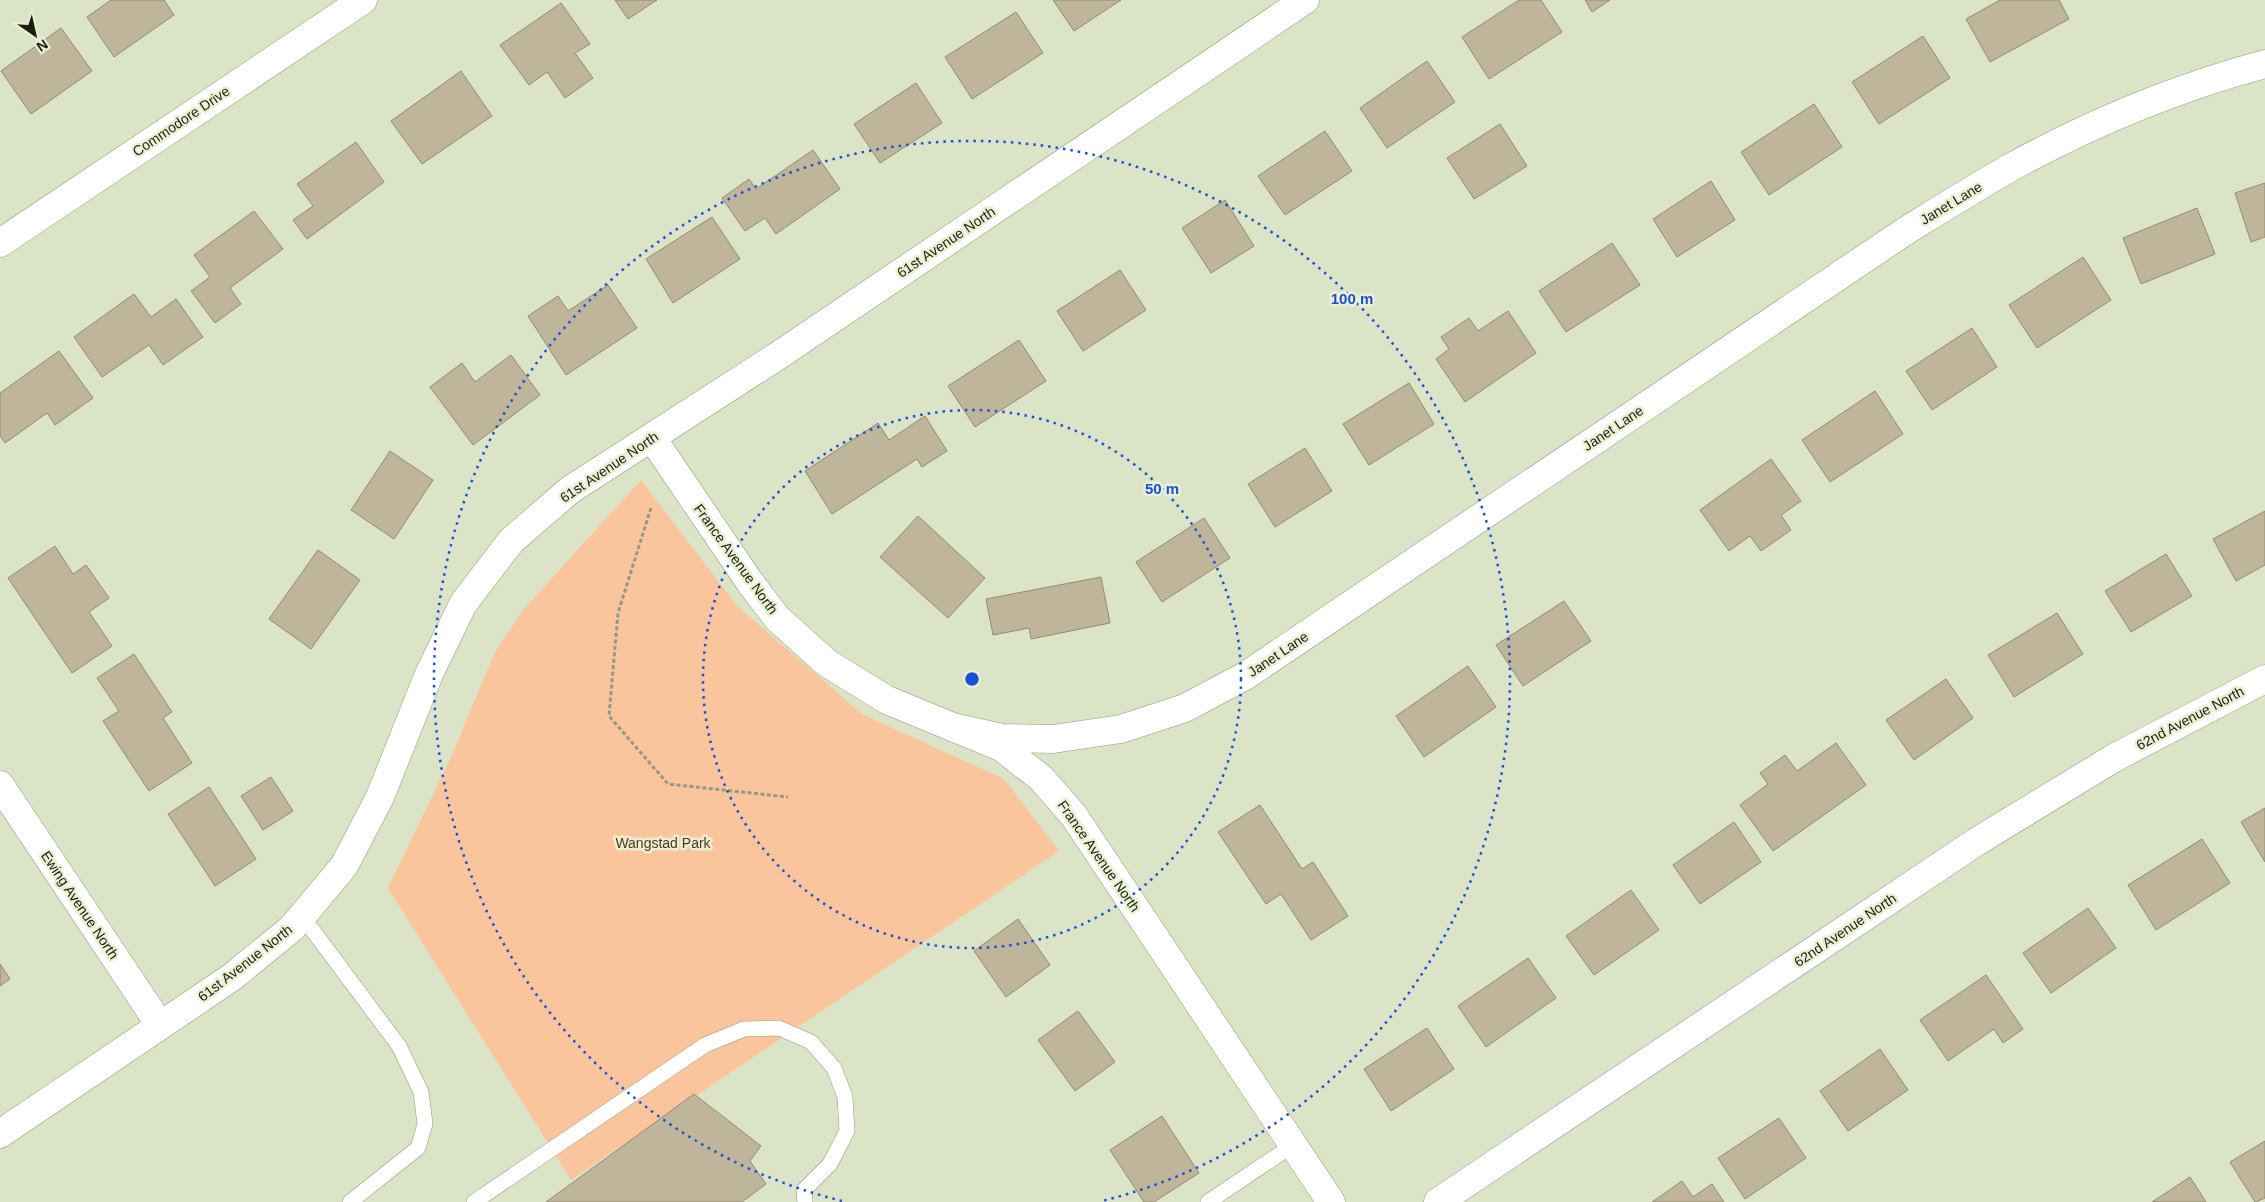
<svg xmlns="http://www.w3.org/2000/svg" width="2265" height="1202" font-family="Arial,sans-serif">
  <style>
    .green { fill: #fac59d }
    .building { fill: #bfb59a; stroke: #948a70 }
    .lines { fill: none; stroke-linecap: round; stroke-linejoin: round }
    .lane-casing { stroke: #92997f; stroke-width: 16 }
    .street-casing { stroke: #92997f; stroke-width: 29 }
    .path { stroke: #939983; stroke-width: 3; stroke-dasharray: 4 2.5; stroke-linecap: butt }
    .lane { stroke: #fff; stroke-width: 15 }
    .street { stroke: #fff; stroke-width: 28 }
    .ring { fill: none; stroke: #1d4ed8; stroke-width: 2.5; stroke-dasharray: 2.5 5 }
    .labels { text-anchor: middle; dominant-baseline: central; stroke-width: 5; stroke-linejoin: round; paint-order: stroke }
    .street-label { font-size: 14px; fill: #1c1e14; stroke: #e9f1d4 }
    .park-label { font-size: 14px; fill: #56351a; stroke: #e9f1d4 }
    .centre { fill: #1d4ed8; stroke: #e9f1d4; stroke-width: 2.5 }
    .ring-label { font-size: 15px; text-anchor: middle; font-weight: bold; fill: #1d4ed8; stroke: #e9f1d4; stroke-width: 5; stroke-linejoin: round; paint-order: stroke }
  </style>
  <rect width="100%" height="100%" fill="#dce4c7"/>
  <path class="green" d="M641,480L737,606L862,714L1004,779L1059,851L571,1180L388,888L451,757L495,652L523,610Z"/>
  <g class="building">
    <path d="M111,0H164L174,15L114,57L87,17Z"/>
    <path d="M615,0H657L628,19Z"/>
    <path d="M1053,0H1121L1074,31Z"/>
    <path d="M1519,0H1541L1562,32L1489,79L1462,37Z"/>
    <path d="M1585,0H1610L1592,12Z"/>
    <path d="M2000,0H2059L2069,19L1990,62L1966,19Z"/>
    <path d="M561,3L590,44L575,53L593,78L565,98L547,72L529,85L500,45Z"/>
    <path d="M1016,12L1043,53L972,99L945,57Z"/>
    <path d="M61,28L92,71L31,114L1,71Z"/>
    <path d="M1923,36L1950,78L1879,124L1852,82Z"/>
    <path d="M1427,61L1455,102L1387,148L1360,108Z"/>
    <path d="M461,71L492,116L422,164L391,121Z"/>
    <path d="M916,83L942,123L880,163L854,124Z"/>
    <path d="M1814,104L1842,147L1769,195L1741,152Z"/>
    <path d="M1500,124L1527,166L1474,199L1447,158Z"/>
    <path d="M1325,131L1352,171L1285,215L1258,176Z"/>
    <path d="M356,142L384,182L307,239L293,220L313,206L297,184Z"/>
    <path d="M813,150L840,189L776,234L765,218L745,231L722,198L749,179L756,189Z"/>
    <path d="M1711,181L1735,220L1677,257L1653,219Z"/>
    <path d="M2265,183V237L2251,242L2235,193Z"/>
    <path d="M1225,200L1254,246L1211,273L1182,228Z"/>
    <path d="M2197,208L2215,254L2141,284L2123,238Z"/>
    <path d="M254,211L283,249L230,288L241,304L215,323L191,291L210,277L194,255Z"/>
    <path d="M712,217L740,259L673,303L646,259Z"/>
    <path d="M1612,243L1640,285L1566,332L1539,291Z"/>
    <path d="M2083,257L2111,300L2037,348L2009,305Z"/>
    <path d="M1120,270L1146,310L1083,351L1057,311Z"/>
    <path d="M608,285L637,328L566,375L528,316L558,296L568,311Z"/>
    <path d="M134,294L151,317L176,299L203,337L163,365L149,345L102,377L74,337Z"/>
    <path d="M1508,311L1536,353L1465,402L1436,359L1449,349L1441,337L1469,318L1478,331Z"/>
    <path d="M1972,328L1997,367L1932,410L1906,371Z"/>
    <path d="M1019,340L1046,381L975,427L948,386Z"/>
    <path d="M59,351L93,398L55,425L47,413L5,443L0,436V393Z"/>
    <path d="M511,355L540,395L473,445L430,387L462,363L475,382Z"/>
    <path d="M1409,383L1434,424L1369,465L1343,424Z"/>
    <path d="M1875,391L1903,434L1830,482L1802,440Z"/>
    <path d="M925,416L947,451L922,467L917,459L832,514L805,471L878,423L889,440Z"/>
    <path d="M1305,448L1332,491L1275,527L1248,484Z"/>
    <path d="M390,451L433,480L394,539L351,510Z"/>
    <path d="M1771,459L1801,501L1781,515L1791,530L1761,551L1750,536L1729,551L1700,510Z"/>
    <path d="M2265,511V565L2236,581L2213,539Z"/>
    <path d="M918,516L985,578L948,618L880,557Z"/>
    <path d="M1204,518L1230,558L1162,602L1136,562Z"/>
    <path d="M55,546L73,574L86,565L109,598L89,612L112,646L72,673L8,578Z"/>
    <path d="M318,550L360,580L311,649L269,619Z"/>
    <path d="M2166,554L2192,596L2131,632L2105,591Z"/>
    <path d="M1101,577L1110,623L1031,639L1029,628L993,635L986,599Z"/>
    <path d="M1564,601L1591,641L1523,686L1496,645Z"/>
    <path d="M2057,613L2083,654L2014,697L1988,655Z"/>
    <path d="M134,654L172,712L163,718L192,763L149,791L103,721L119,711L97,678Z"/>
    <path d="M1468,666L1496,707L1424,757L1396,716Z"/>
    <path d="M1946,679L1973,718L1914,760L1886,720Z"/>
    <path d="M1836,743L1866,785L1773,851L1740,805L1768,784L1760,773L1785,755L1797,771Z"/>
    <path d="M271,777L293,811L263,830L241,796Z"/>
    <path d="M209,787L256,859L215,886L168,814Z"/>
    <path d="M1260,805L1302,869L1313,862L1348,916L1311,940L1281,894L1266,904L1218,832Z"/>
    <path d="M2265,808V862L2241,822Z"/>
    <path d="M1734,822L1761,862L1700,904L1673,865Z"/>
    <path d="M2202,839L2230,883L2156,930L2128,885Z"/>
    <path d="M1631,890L1659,930L1594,975L1566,936Z"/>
    <path d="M2088,908L2116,948L2051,993L2023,953Z"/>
    <path d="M1018,919L1050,965L1006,997L974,951Z"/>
    <path d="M1528,958L1556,998L1486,1047L1458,1006Z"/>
    <path d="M0,964L10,979L0,986Z"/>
    <path d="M1986,975L2023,1029L2003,1043L1994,1029L1948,1061L1920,1020Z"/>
    <path d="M1078,1011L1115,1062L1075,1091L1038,1040Z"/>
    <path d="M1427,1028L1454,1069L1391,1111L1364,1069Z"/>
    <path d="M1880,1049L1908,1090L1848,1131L1820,1091Z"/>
    <path d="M694,1094L761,1146L750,1161L766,1184L742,1202H546Z"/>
    <path d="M1162,1116L1199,1173L1154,1202H1144L1110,1150Z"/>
    <path d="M1779,1118L1806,1158L1745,1199L1718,1158Z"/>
    <path d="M2265,1141V1198L2255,1202L2230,1162Z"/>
    <path d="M2190,1177L2206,1202H2152Z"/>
    <path d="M1682,1181L1693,1197L1712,1184L1724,1202H1652Z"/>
  </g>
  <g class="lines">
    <g class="lane-casing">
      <g id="lane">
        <path d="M302,916L399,1046L421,1092L425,1124L418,1148L350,1202"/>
        <path d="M474,1202L705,1045L744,1029L779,1028L811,1042L834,1068L845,1097L847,1131L830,1164L804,1190L805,1202"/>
        <path d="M1208,1202L1293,1145"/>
      </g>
    </g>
    <g class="street-casing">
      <g id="street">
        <path d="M0,243L363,0"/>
        <path d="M652,438L749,581L777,618L827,663L887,700L1001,747L1041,778L1074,816L1331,1202"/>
        <path d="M952,727L1002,738L1053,739L1121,729L1185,708L1245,676L1904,232C1938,211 1973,189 2008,169C2089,124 2176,88 2265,64"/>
        <path d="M0,785L160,1025"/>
        <path d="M0,1134L232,977L292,928L344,866L380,797L429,674L463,604L511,541L570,490L779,355L1305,0"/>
        <path d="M1438,1202L1976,842L2114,758L2265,679"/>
      </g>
    </g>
    <path class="path" d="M651,508L618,613L609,716L668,784L788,797"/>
    <use href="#lane" class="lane"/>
    <use href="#street" class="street"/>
  </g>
  <g class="ring">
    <circle cx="972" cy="679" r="269"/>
    <path d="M842 1201A538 538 0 1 1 1102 1201"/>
  </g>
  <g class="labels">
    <g class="street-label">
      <text transform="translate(181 121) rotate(-34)">Commodore Drive</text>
      <text transform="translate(1951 203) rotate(-31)">Janet Lane</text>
      <text transform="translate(946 242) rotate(-34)">61st Avenue North</text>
      <text transform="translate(1613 428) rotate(-34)">Janet Lane</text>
      <text transform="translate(609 467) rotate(-34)">61st Avenue North</text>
      <text transform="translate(736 559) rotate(54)">France Avenue North</text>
      <text transform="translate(1278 654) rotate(-34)">Janet Lane</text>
      <text transform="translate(2190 718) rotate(-28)">62nd Avenue North</text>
      <text transform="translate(1099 856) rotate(55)">France Avenue North</text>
      <text transform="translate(80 905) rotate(56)">Ewing Avenue North</text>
      <text transform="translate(1845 930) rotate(-34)">62nd Avenue North</text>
      <text transform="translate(245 963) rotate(-38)">61st Avenue North</text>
    </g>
    <g class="park-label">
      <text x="663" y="843">Wangstad Park</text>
    </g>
  </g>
  <circle cx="972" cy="679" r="8" class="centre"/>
  <g class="ring-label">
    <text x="1352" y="304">100 m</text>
    <text x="1162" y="494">50 m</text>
  </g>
  <g transform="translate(35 35) rotate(146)" stroke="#e9f1d4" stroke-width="4" paint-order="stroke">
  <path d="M0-4L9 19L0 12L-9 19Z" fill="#1c1e14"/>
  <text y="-8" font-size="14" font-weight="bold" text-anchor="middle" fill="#1c1e14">N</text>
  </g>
</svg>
